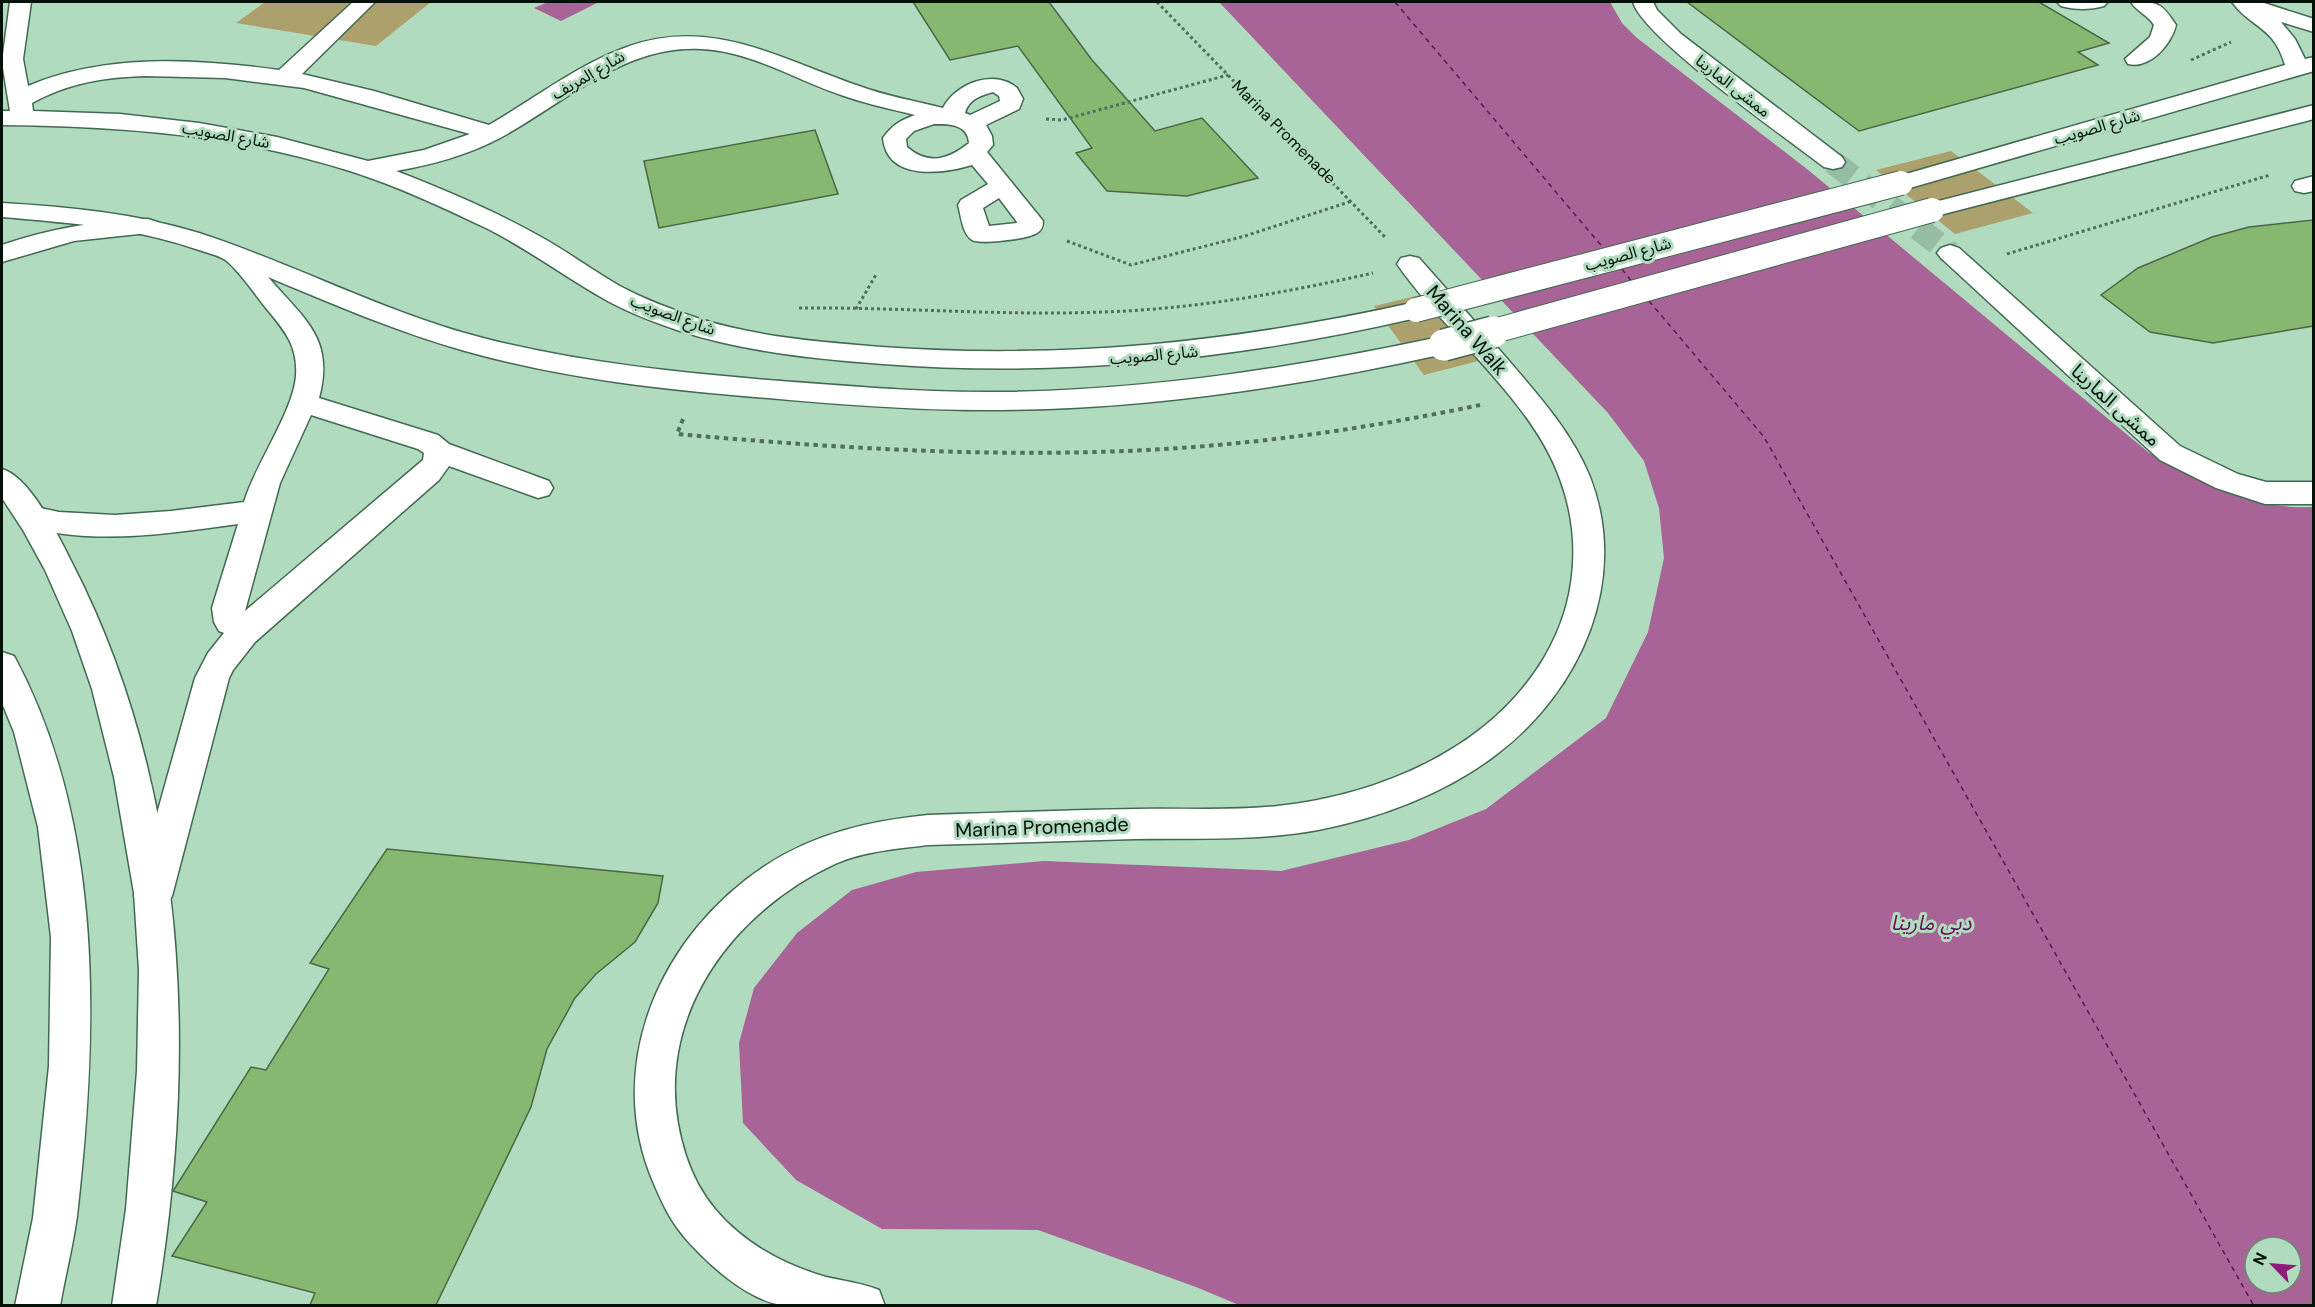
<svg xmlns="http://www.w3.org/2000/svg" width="2315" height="1307" font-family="'DM Sans','Noto Sans Arabic',sans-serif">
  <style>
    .green { fill: #aca06d }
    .water { fill: #a86497; fill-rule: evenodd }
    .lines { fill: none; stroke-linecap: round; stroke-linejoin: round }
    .ferry { stroke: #671258; stroke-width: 1.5; stroke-dasharray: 5 4.5; stroke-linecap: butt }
    .building { fill: #87b871; stroke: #4f6645; stroke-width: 1.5 }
    .minor-tunnel { stroke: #96bda4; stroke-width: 24; stroke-dasharray: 24 12; stroke-linecap: butt }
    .minor-casing { stroke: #426951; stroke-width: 3 }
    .major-casing { stroke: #426951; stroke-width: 3 }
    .path-far1 { stroke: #526e5c; stroke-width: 3; stroke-dasharray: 3 3; stroke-linecap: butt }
    .path { stroke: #526e5c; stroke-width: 4; stroke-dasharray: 4.5 4.5; stroke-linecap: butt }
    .minor { fill: #fff; fill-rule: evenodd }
    .major { fill: #fff; fill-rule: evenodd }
    .minor-bridge-far1-casing { stroke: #426951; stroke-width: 26; stroke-linecap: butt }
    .minor-bridge-casing { stroke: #426951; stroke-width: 34; stroke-linecap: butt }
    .minor-bridge-far1 { stroke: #fff; stroke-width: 24 }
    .minor-bridge { stroke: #fff; stroke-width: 31 }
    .labels { text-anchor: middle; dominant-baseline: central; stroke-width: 6; stroke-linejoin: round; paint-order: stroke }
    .far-street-label { font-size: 16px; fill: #031108; stroke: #b0dbbf }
    .street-label { font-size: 20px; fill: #031108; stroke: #b0dbbf }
    .water-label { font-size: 21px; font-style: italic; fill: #671258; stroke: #b0dbbf }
  </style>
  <rect width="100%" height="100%" fill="#b0dbbf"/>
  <g class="green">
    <path d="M265,2H431L376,46L236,23Z"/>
    <path d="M1951,151L2033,213L1955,234L1876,170Z"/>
    <path d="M1433,292L1486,359L1424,375L1374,306Z"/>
  </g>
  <g class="water">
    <path d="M548,2H599L561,21L534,8Z"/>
    <path d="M1219,2H1610L1622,23L1637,38L1807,169L2148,452C2197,483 2253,510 2313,507V1305H1239L1196,1287L1038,1230L882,1229L796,1180L743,1123L739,1043L754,988L797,933L852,890L916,872L1044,861L1281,871L1409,840L1486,809L1606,718L1648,632L1664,558L1659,508L1644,461L1608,413ZM2255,1247H2291V1283H2255Z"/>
  </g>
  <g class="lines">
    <g class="ferry">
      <path d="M1395,2L1605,250"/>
      <path d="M1622,269L1632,282"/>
      <path d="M1649,301L1764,437L2254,1306"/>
    </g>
  </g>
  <g class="building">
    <path d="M913,2H1049L1092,60L1155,131L1202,118L1258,178L1187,196L1107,191L1076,153L1092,148L1018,46L950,60Z"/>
    <path d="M1687,2H2039L2109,43L2078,52L2098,65L1859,131Z"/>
    <path d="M815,130L838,194L659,228L644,161Z"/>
    <path d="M2313,220V326L2213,343L2150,332L2101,295L2138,268L2212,237L2249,227Z"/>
    <path d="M387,849L663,876L658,903L635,942L596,974L575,998L547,1049L531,1107L436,1305H310L315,1293L172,1256L207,1202L173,1191L251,1067L266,1070L329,969L310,963Z"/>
  </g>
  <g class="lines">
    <path class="minor-tunnel" d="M1833,162L1950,253"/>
    <g class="minor-casing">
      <g id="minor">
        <path d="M10,2H31L23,59L28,86C106,53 197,59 279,70L353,2H375L302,74L374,91L489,125C534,99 577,65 627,47C711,16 782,60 859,86C886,96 915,101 943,108C955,84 994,68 1017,88L1023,99L1019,109L986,125L992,136L993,145L987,152L1043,221C1043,226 1042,230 1037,233C1028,239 981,245 972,240C962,233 961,215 958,205L961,200L988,184L972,165C942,174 887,181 883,138C892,125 901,120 915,115C891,109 867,104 844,96C798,81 751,51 701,49C623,45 565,103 500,138C468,155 431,165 396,171C445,190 495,211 541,237C568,252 592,270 618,285C643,299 671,309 697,318C756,337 820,342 881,347C1066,360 1236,342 1416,302L1425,304L1429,310L1425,316L1416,318C1238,359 1066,378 883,364C815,359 746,352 680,331C653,322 624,311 599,296C561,274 526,248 486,228C442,207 397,186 350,171C237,135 120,126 2,125V111H10L2,62ZM146,76L225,78L304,88L470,134L424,150L368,161L277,137L199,123L120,114L33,111L32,103C68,83 105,77 146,76ZM993,92L999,96L1000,101L970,115L965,113C969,99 980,96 993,92ZM934,124C949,124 968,124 969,143C949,159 929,166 907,147L906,139L914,131ZM999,198L1017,222V223L989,226L983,208Z"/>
        <path d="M1633,2H1653L1657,10L1681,34L1842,157L1845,162L1842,167L1833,169L1824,167C1788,139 1642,37 1633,2Z"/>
        <path d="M2057,2H2108L2104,6C2091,10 2074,10 2061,6Z"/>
        <path d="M2131,2C2158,2 2161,2 2176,25C2171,45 2150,69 2128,64L2125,59L2150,37L2154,25C2148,15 2136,11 2131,2Z"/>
        <path d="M2232,2H2261L2314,19V32L2281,22L2295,39L2305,59L2314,57V71L1910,188L1901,190L1892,188L1889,183L1892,178L2285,65C2274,26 2251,28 2232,2Z"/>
        <path d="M2314,105V119L1932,217L1923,215L1920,210L1923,205Z"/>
        <path d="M2314,176V191L2304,193L2295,191L2292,186L2295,181Z"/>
        <path d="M2,203C69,207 134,213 199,233C295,264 385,313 483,338C576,362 672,372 768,380C847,386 926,393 1004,392C1153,390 1299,367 1444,336L1454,339L1458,345L1454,351L1444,354C1299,386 1152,409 1003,410C925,411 846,405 768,398C666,390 564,379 465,351C397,332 333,304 268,277C304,319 335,338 319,398L438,435L449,444L549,481L553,488L549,495L538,498L449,466L439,480L255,642L233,670L229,678L172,896L166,907L153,912L140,907L134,896L195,678L208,653L224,633L219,631L214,622L212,608L238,524C165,534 92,546 20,525L16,517L20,509L31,506L59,512L115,515L171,511L244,502C256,463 293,412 296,376C298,345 284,330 266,308C254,293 242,275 228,262C222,256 207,253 199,250C132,227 71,223 2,217ZM311,415L418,449L424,453L423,460L245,611L280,483Z"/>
        <path d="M1950,245L1959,248L2180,446L2238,474L2266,482H2314V504H2265L2216,488L2160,460L1941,258L1937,253L1941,248Z"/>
        <path d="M1410,256L1419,258C1449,292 1479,326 1509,361C1540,397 1572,433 1590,477C1630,580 1581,690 1497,754C1447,793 1380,818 1318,830C1258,841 1197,838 1135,839C1066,841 997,843 928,845C897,849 864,851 835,864C736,910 658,1010 678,1124C686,1168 703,1203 738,1232C763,1253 795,1268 826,1277C844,1281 861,1283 879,1290L885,1306C861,1306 837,1306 813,1306C803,1306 791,1307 781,1305C746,1299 708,1264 686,1239C671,1222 663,1205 654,1184C602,1065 661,935 765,866C815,833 870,821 928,815C998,813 1067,810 1137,809C1184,808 1231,811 1278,806C1379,795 1490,749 1544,658C1577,603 1582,538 1560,479C1532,400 1445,333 1397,264L1401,258Z"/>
      </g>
    </g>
    <g class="major-casing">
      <g id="major">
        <path d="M148,219L157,222L161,227L157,232L74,241L2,262V245C49,229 98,220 148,219Z"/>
        <path d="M2,469C30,477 58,535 71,561C189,789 198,1057 156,1306H112L126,1209L137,1071L139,970L134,893L114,777L92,689L72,631L45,570L23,530L2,498Z"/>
        <path d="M2,652L14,656C105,825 98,1031 77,1216C73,1246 65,1276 60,1306H15L33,1218L49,1066L51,937L38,827L14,732L2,703Z"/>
      </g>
    </g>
    <g class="path-far1">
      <path d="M1157,2L1386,238"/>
      <path d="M2191,60L2231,42"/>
      <path d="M1046,119L1062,120L1228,75"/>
      <path d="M1067,241L1131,265L1245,236L1352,201"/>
      <path d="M2007,254L2270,175"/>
      <path d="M799,308C900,307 1002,316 1103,312C1195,309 1284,293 1373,273"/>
      <path d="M856,309L877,273"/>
    </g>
    <path class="path" d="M683,419L677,434C834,448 990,458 1148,450C1260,444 1370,428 1480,405"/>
    <use href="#minor" class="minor"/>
    <use href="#major" class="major"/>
    <g class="minor-bridge-far1-casing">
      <g id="minor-bridge-far1">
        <path d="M1416,310L1901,183"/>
        <path d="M1487,333L1932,210"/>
      </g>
    </g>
    <g class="minor-bridge-casing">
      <path id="minor-bridge" d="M1444,345L1493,332"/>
    </g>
    <use href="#minor-bridge-far1" class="minor-bridge-far1"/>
    <use href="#minor-bridge" class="minor-bridge"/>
  </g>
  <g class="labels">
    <g class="far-street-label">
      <text transform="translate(588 75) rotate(-30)">شارع إلمريف</text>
      <text transform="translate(1733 86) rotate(38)">ممشى المارينا</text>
      <text transform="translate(2097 127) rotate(-16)">شارع الصويب</text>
      <text transform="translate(1284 132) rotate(45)">Marina Promenade</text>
      <text transform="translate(226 135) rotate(10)">شارع الصويب</text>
      <text transform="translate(1628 254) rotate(-15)">شارع الصويب</text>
      <text transform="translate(673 315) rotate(20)">شارع الصويب</text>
      <text transform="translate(1154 355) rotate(-5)">شارع الصويب</text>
    </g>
    <g class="street-label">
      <text transform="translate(1467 330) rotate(49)">Marina Walk</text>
      <text transform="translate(2116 405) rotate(42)">ممشى المارينا</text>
      <text transform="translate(1042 827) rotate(-2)">Marina Promenade</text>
    </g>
    <g class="water-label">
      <text x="1931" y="923">دبي مارينا</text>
    </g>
  </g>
  <rect width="2315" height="1307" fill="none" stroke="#031108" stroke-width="6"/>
  <g transform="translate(2273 1265) rotate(295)"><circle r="28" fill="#b0dbbf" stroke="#6b8a76" stroke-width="1.5"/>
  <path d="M0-4.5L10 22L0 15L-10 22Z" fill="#8f1b7b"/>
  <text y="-9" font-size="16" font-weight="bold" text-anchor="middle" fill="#031108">N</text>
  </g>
</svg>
